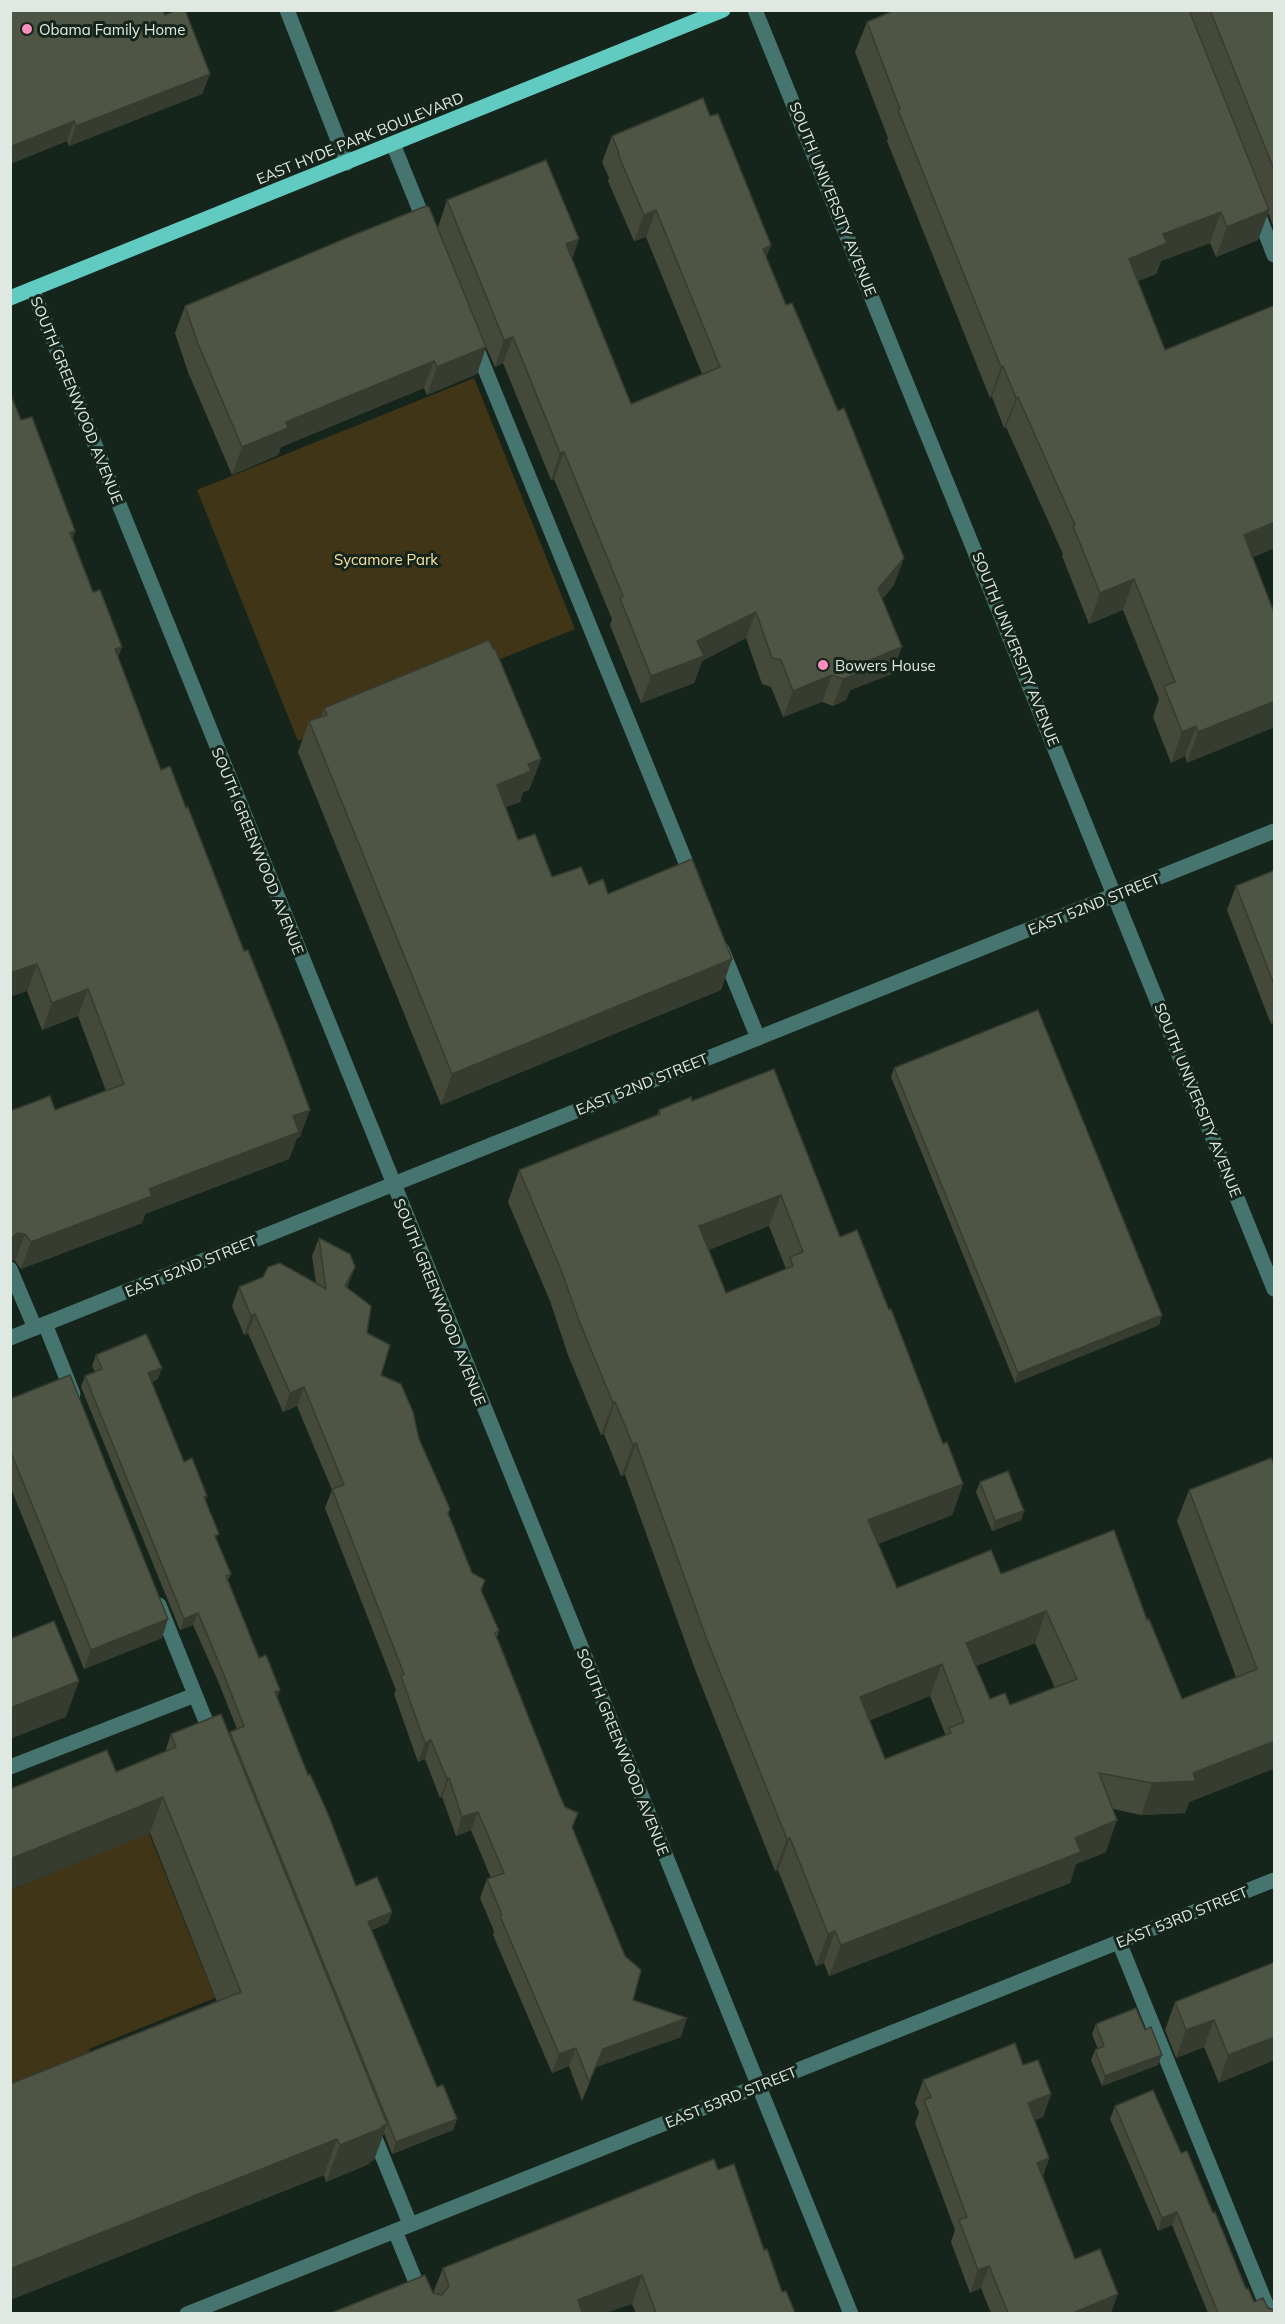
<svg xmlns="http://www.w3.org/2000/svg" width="1285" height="2324" font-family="Mulish,sans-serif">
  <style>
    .green { fill: #403517 }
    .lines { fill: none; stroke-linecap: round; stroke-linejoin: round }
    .minor { stroke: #467570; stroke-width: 15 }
    .major { stroke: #62cbc1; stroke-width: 15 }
    .wall { fill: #44493a; fill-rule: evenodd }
    .shaded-wall { fill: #373c30 }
    .building { fill: #4f5544; stroke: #373c30; stroke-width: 1.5; fill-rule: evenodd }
    .poi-dot { fill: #fd8ebf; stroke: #16251b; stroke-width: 2 }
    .labels { text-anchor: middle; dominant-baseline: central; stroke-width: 6; stroke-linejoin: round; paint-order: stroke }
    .poi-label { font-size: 15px; fill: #dfe9e2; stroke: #16251b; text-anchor: start }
    .street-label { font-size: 15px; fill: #dfe9e2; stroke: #16251b }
    .park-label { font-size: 15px; fill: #f8e0a0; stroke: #16251b }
  </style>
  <rect width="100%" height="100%" fill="#16251b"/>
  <g class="green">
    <path d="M474,378L575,629L298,741L197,490Z"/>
    <path d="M136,1801L215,1998L89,2049L101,2079L11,2115V1890L117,1846Z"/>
  </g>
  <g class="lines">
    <g class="minor">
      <path d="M287,10L347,163"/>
      <path d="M755,10L1274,1289"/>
      <path d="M393,144L427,228"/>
      <path d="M1256,208L1274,255"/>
      <path d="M32,289L851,2314"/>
      <path d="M474,342L693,880"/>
      <path d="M722,950L758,1038"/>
      <path d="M10,1269L35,1328"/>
      <path d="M45,1324L73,1394"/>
      <path d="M10,1338L1274,831"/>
      <path d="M159,1605L213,1739"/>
      <path d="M10,1767L195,1695"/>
      <path d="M1119,1942L1270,2314"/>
      <path d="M371,2128L410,2224"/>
      <path d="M395,2231L429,2314"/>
      <path d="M187,2314L1274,1880"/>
    </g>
    <path class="major" d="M10,298L723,10"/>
  </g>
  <g class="wall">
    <path d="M895,10H1275V230L1268,213L1258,240L1216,257L1210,243L1161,261L1156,274L1138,281L1165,350L1252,557L1275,615L1187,763L1185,756L1171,763L1153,717L1159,699L1123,610L1089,624L1062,556L1063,554L1006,427L1004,428L992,397L990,398L887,141L888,138L855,52L867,22Z"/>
    <path d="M165,15L210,74L202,94L69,146L67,141L10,164Z"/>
    <path d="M710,116L771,245L766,257L894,585L882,599L892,674L850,690L846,700L833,706L822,702L783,717L771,687L762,684L746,638L702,661L694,683L641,703L610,625L612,619L554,479L551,480L503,363L495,367L486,347L477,374L427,395L424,388L281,447L278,455L232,475L188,372L175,333L185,306L438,227L447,200L572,259L631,404L702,374L646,237L634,241L608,181L609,178L602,162L612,136Z"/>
    <path d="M21,420L75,531L73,538L93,592L122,647L118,657L300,1137L297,1138L289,1159L145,1214L142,1223L21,1269L15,1261L55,1110L106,1091L78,1016L42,1030L27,991Z"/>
    <path d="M324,708L541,759L529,790L523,792L520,802L506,807L518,840L552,877L589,885L608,894L732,959L721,990L441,1105L298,752L309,721L321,717Z"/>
    <path d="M1275,870V1023L1271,1024L1227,910L1236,886Z"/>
    <path d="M894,1068L1162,1315L1159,1325L1015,1383L891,1077Z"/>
    <path d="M692,1101L840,1237L963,1484L952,1515L878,1544L897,1588L1001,1574L1147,1620L1182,1699L1236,1677L1177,1521L1189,1490L1275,1467V1768L1189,1802L1185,1813L1141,1815L1113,1809L1106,1852L1076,1864L1070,1883L829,1976L824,1963L816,1966L778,1870L775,1871L696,1672L625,1475L621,1476L604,1434L601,1435L568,1355L550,1301L508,1202L519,1170L657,1115L659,1110ZM769,1226L786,1269L726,1293L709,1250ZM1035,1643L1055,1688L1010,1705L990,1699L976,1666ZM930,1696L946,1736L885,1759L870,1720Z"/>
    <path d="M319,1238L348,1286L347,1288L367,1333L381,1375L419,1439L450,1509L448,1514L472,1573L485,1580L481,1591L499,1631L497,1637L573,1829L633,2000L681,2037L596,2067L582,2101L569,2066L552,2073L493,1935L494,1931L480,1898L487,1879L491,1878L471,1830L456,1836L442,1797L440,1798L425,1759L418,1762L394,1694L396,1690L325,1508L332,1490L297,1406L283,1412L248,1333L244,1335L232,1306L239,1287L316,1283L312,1256Z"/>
    <path d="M96,1355L158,1379L152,1382L184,1462L207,1496L205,1501L217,1540L231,1574L228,1580L259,1658L280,1690L277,1697L308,1775L356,1886L392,1912L388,1923L372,1930L437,2087L457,2119L453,2130L392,2154L384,2133L374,2160L370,2162L369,2164L326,2182L324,2175L10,2300V2084L217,2002L150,1833L10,1890V1789L116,1772L165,1752L171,1734H229L230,1732L237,1729L218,1681L193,1625L180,1630L81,1387L85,1376L95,1372L92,1366Z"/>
    <path d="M10,1399L162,1638L84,1669L10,1486Z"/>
    <path d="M980,1482L1024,1511L1021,1520L992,1531L976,1492Z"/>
    <path d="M1275,1962L1219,2083L1204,2047L1176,2058L1165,2030L1175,2002Z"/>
    <path d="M1096,2024L1158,2065L1102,2086L1091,2060L1095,2050L1098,2049L1092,2034Z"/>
    <path d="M1023,2065L1051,2094L1043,2117L1035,2120L1049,2158L1043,2176L1075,2259L1111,2313H991L981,2288L970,2293L951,2242L955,2230L915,2123L919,2112L915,2103L923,2080Z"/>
    <path d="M1115,2106L1181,2153L1246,2289L1254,2302L1268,2308L1275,2313H1208L1172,2225L1158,2231L1110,2119Z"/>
    <path d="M718,2170L764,2250L782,2292L795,2313H636L632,2304L331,2313L433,2293L443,2268Z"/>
  </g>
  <g class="shaded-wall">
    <path d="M210,74L202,94L69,146L76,126Z"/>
    <path d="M74,121L67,141L10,164V147Z"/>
    <path d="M656,210L646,237L634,241L644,215Z"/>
    <path d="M1269,210L1258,240L1216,257L1227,227Z"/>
    <path d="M1221,212L1210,243L1161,261L1156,274L1118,289L1129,259L1163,234Z"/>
    <path d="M579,239L570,266L566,244Z"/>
    <path d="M771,245L761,272L763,249Z"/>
    <path d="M513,337L503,363L495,367L504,340Z"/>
    <path d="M486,347L477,374L427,395L437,367Z"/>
    <path d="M434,361L424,388L281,447L278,455L232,475L242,447L286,422Z"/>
    <path d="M1003,366L992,397L990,398L1001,367Z"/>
    <path d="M1018,397L1006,427L1004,428L1016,398Z"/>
    <path d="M564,452L554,479L551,480L560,453Z"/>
    <path d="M1275,522V548L1233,566L1244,535Z"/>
    <path d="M75,531L66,558L70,533Z"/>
    <path d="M904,558L894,585L868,616L878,589Z"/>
    <path d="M1134,579L1123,610L1089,624L1100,593Z"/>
    <path d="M756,612L746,638L702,661L694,683L641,703L651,676L697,641Z"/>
    <path d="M122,647L112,674L115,649Z"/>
    <path d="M902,647L892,674L850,690L846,700L833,706L843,679L860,664Z"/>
    <path d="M832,675L822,702L783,717L793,691Z"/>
    <path d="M1275,701V727L1187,763L1198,732Z"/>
    <path d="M1196,726L1185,756L1171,763L1182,732Z"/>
    <path d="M541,759L529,790L523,792L520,802L486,815L497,785L528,764Z"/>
    <path d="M732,959L721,990L441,1105L452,1074Z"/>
    <path d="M37,964L27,991L10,997V973Z"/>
    <path d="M88,989L78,1016L42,1030L52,1003Z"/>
    <path d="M1275,1013V1023L1271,1024Z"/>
    <path d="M310,1110L300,1137L297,1138L289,1159L145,1214L142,1223L21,1269L31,1242L149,1189L293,1116Z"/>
    <path d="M781,1195L769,1226L688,1258L699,1226Z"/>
    <path d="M17,1233L25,1234L15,1261L10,1260V1240Z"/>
    <path d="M355,1267L348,1286L338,1305L345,1286Z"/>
    <path d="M255,1314L248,1333L244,1335L251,1316Z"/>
    <path d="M1162,1315L1159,1325L1015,1383L1018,1373Z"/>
    <path d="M162,1368L158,1379L144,1385L148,1373Z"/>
    <path d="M304,1387L297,1406L283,1412L290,1393Z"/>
    <path d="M615,1402L604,1434L601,1435L613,1403Z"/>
    <path d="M636,1443L625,1475L621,1476L633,1445Z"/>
    <path d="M963,1484L952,1515L857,1552L868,1520Z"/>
    <path d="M1024,1511L1021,1520L992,1531L995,1521Z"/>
    <path d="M1046,1611L1035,1643L955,1674L966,1643Z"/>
    <path d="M198,1613L193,1625L180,1630L184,1619Z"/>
    <path d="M168,1619L162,1638L84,1669L91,1650Z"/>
    <path d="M942,1664L930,1696L849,1729L860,1697Z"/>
    <path d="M79,1681L66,1717L10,1739V1708Z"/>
    <path d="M280,1690L276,1701L275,1692Z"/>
    <path d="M431,1740L425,1759L418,1762L425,1743Z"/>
    <path d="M1275,1741V1768L1189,1802L1185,1813L1141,1815L1152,1783L1193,1773Z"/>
    <path d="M449,1778L442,1797L440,1798L447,1779Z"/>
    <path d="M163,1797L150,1833L10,1890V1859Z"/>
    <path d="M478,1812L471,1830L456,1836L462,1817Z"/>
    <path d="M1117,1820L1106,1852L1076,1864L1070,1883L829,1976L841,1945Z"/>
    <path d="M790,1838L778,1870L775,1871L787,1839Z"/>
    <path d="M392,1912L388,1923L364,1933L368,1922Z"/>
    <path d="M835,1931L824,1963L816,1966L828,1934Z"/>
    <path d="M687,2018L681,2037L596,2067L582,2101L603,2049Z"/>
    <path d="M1214,2020L1204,2047L1176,2058L1186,2030Z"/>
    <path d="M1275,2037V2060L1219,2083L1228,2055Z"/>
    <path d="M576,2048L569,2066L552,2073L559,2054Z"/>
    <path d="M1162,2055L1158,2065L1102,2086L1105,2076Z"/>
    <path d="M1051,2094L1043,2117L1020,2126L1028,2103Z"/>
    <path d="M457,2119L453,2130L392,2154L396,2142Z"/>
    <path d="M387,2124L374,2160L370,2162L369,2164L326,2182L340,2145Z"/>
    <path d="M337,2139L324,2175L10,2300V2269Z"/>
    <path d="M1049,2158L1041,2181L1037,2163Z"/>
    <path d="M1177,2212L1172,2225L1158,2231L1162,2218Z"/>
    <path d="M989,2266L981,2288L970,2293L978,2270Z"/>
    <path d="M642,2275L632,2304L606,2313H573L578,2300Z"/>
    <path d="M1118,2294L1111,2313H1073Z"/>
  </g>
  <g class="building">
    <path d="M10,10H163L165,15L177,10H185L210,74L76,126L74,121L10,147Z"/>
    <path d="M895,10H1189L1269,210L1227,227L1221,212L1163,234L1167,243L1129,259L1165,350L1275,305V522L1244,535L1275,615V701L1198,732L1196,726L1182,732L1164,686L1175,682L1134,579L1100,593L1073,526L1075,525L1018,397L1016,398L1003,366L1001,367L898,110L900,109L867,22Z"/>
    <path d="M1210,10H1275V172Z"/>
    <path d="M703,98L710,116L718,114L771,245L763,249L786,305L792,303L838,411L844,408L904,558L878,589L902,647L860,664L856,674L843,679L832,675L793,691L781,660L772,658L756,612L697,641L704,656L651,676L620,598L623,596L564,452L560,453L513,337L504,340L447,200L546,160L579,239L566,244L631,404L720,367L656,210L644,215L618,154L619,153L612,136Z"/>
    <path d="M426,206L429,207L486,347L437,367L434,361L286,422L288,428L242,447L198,344L185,306L356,234Z"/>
    <path d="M10,393L21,420L32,417L75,531L70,533L93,592L100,590L122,647L115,649L161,770L170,766L186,808L188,807L244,951L248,950L286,1045L310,1110L293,1116L299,1132L149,1189L152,1196L31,1242L25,1234L17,1233L10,1240V1111L50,1096L55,1110L124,1084L88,989L52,1003L37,964L10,973Z"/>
    <path d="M489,640L493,649H495L541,759L528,764L531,771L497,785L518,840L535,834L552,877L581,867L589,885L603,879L608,894L692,859L732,959L452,1074L309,721L327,715L324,708Z"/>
    <path d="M1275,870V987L1236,886Z"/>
    <path d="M1038,1010L1162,1315L1018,1373L894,1068Z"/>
    <path d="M774,1069L840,1237L857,1230L889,1310L891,1309L943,1444L947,1442L963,1484L868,1520L897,1588L991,1550L1001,1574L1114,1530L1147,1620L1149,1619L1182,1699L1257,1669L1189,1490L1271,1458L1275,1467V1741L1193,1773L1196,1781L1152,1783L1099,1773L1117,1820L1075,1838L1081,1852L841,1945L835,1931L828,1934L790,1838L787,1839L707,1640L636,1443L633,1445L615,1402L613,1403L580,1323L561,1270L519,1170L660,1114L659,1110L691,1097L692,1101ZM781,1195L803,1252L790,1257L793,1266L726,1293L699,1226ZM1046,1611L1077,1679L1010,1705L1005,1693L990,1699L966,1643ZM942,1664L964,1722L949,1728L951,1733L885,1759L860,1697Z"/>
    <path d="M319,1238L350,1254L355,1267L345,1286L371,1306L367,1333L390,1345L381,1375L401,1384L413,1412L419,1439L450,1509L448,1513L472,1573L485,1580L481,1590L499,1631L495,1633L560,1796L565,1807L578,1813L572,1827L625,1956L641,1970L633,2000L687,2018L603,2049L589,2082L576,2048L559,2054L500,1916L502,1915L487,1879L504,1873L478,1812L462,1817L449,1778L447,1779L431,1740L425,1743L401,1676L404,1674L332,1489L344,1485L304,1387L290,1393L255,1314L251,1316L239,1287L263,1277L268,1267L280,1263L326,1289Z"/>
    <path d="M146,1334L162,1368L148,1373L184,1462L192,1458L207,1496L204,1497L219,1534L215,1536L231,1574L226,1576L259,1658L266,1655L280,1690L275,1692L308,1775L310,1774L328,1814L356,1886L377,1877L392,1912L368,1922L437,2087L443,2085L457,2119L396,2142L230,1732L244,1726L222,1670L198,1613L184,1619L85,1376L102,1369L96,1355Z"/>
    <path d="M70,1375L168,1619L91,1650L10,1450V1399Z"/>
    <path d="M1008,1471L1024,1511L995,1521L980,1482Z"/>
    <path d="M54,1621L79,1681L10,1708V1639Z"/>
    <path d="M221,1714L387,2124L381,2127L382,2128L340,2145L337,2139L10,2269V2084L241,1992L163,1797L10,1859V1789L107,1750L116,1772L176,1747L171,1734Z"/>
    <path d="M1275,1962V2037L1228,2055L1214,2020L1186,2030L1175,2002Z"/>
    <path d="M1136,2008L1145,2030L1151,2027L1162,2055L1105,2076L1095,2050L1104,2046L1096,2024Z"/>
    <path d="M1015,2043L1023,2065L1038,2060L1051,2094L1028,2103L1049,2158L1037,2163L1075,2259L1100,2249L1118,2294L1073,2313H1008L989,2266L978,2270L959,2220L967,2217L924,2100L931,2097L923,2080Z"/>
    <path d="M1153,2090L1181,2153L1187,2151L1213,2213L1215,2212L1246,2289L1248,2288L1254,2302L1263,2298L1268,2308L1275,2310V2313H1218L1177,2212L1162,2218L1115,2106Z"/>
    <path d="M714,2159L718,2170L734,2164L764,2250L767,2249L782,2292L786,2291L795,2313H656L642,2275L578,2300L582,2313H331L425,2275L433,2293L442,2295L449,2286L443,2268Z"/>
  </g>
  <g class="poi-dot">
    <circle cx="27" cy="29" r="6"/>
    <circle cx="823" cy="665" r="6"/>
  </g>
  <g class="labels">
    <g class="poi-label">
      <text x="39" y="29">Obama Family Home</text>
      <text x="835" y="665">Bowers House</text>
    </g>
    <g class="street-label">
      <text transform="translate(360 138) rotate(-22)">EAST HYDE PARK BOULEVARD</text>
      <text transform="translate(833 199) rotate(68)">SOUTH UNIVERSITY AVENUE</text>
      <text transform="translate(77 400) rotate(68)">SOUTH GREENWOOD AVENUE</text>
      <text transform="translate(1016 649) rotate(68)">SOUTH UNIVERSITY AVENUE</text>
      <text transform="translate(258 851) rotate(68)">SOUTH GREENWOOD AVENUE</text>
      <text transform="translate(1094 904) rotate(-22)">EAST 52ND STREET</text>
      <text transform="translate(642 1084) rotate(-22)">EAST 52ND STREET</text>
      <text transform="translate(1198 1100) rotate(68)">SOUTH UNIVERSITY AVENUE</text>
      <text transform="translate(191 1266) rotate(-22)">EAST 52ND STREET</text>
      <text transform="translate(440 1302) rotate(68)">SOUTH GREENWOOD AVENUE</text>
      <text transform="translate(623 1752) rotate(68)">SOUTH GREENWOOD AVENUE</text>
      <text transform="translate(1182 1917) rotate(-22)">EAST 53RD STREET</text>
      <text transform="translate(731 2097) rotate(-22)">EAST 53RD STREET</text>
    </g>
    <g class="park-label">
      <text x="386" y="559">Sycamore Park</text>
    </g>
  </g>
  <rect width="1285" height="2324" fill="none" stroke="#dfe9e2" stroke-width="24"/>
</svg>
